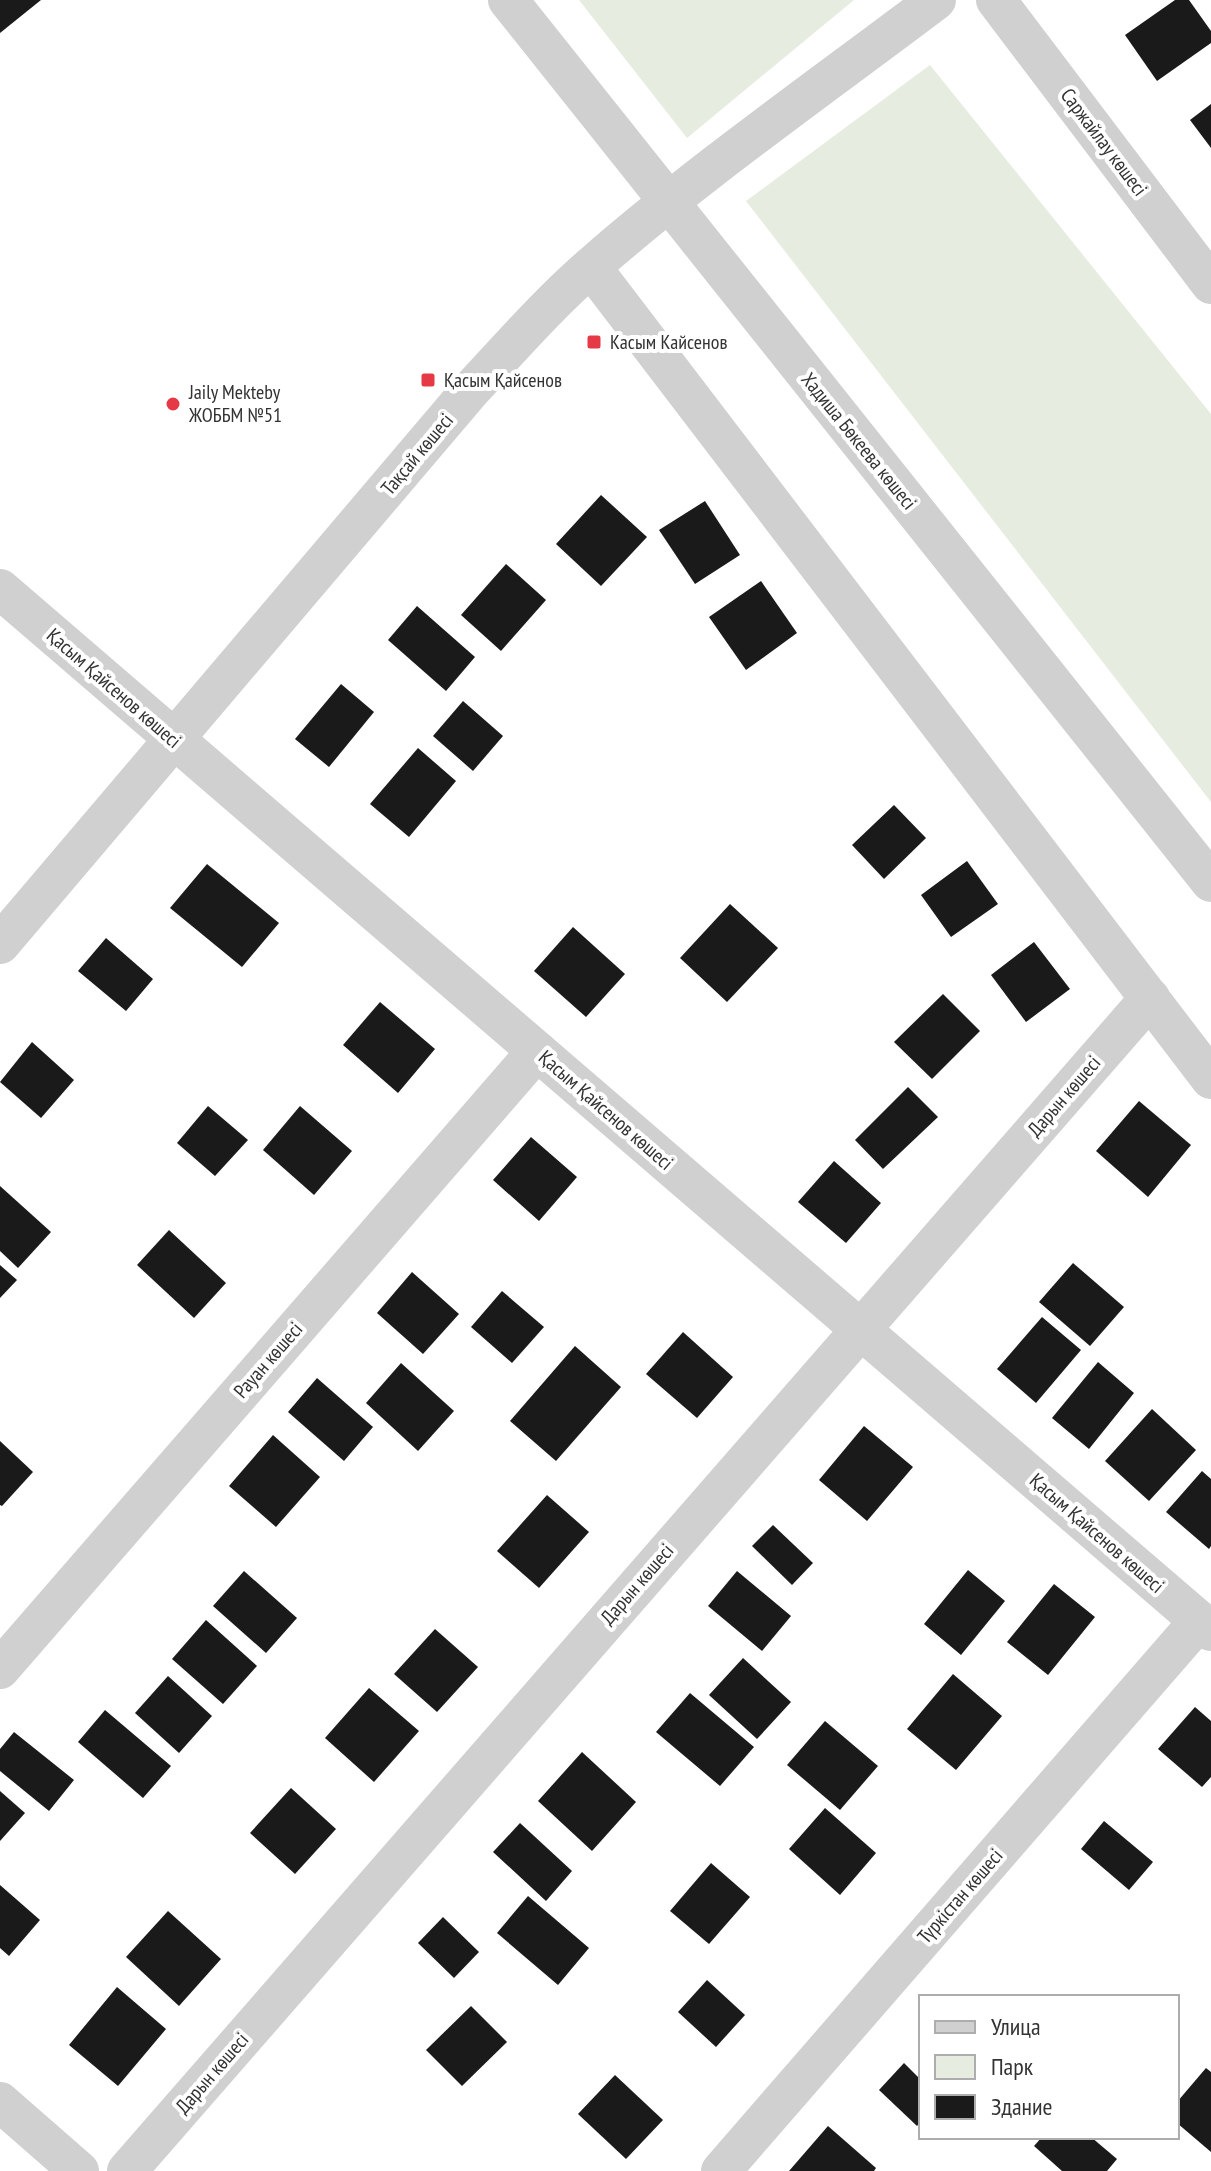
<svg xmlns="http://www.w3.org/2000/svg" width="1211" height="2171" font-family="'PT Sans Narrow',sans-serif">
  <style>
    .green { fill: #e6ecdf }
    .building { fill: #1a1a1a }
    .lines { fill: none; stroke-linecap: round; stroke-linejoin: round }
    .minor { stroke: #d0d0d0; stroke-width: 40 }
    .poi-dot { fill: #e63946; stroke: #fff; stroke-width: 3 }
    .labels { text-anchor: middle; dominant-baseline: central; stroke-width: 8; stroke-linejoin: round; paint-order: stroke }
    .street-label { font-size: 20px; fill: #333; stroke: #fff }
    .poi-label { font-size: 20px; fill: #333; stroke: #fff; text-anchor: start }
  </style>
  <rect width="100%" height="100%" fill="#fff"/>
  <g class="green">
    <path d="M579,0H854L687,138Z"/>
    <path d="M930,65L1211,414V802L746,201Z"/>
  </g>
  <g class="building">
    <path d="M0,0H41L0,33Z"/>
    <path d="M1175,0H1189L1211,31V43L1157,81L1125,35Z"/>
    <path d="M1211,104V148L1190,120Z"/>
    <path d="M601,495L647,537L601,586L556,544Z"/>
    <path d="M705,501L740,555L695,584L659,530Z"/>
    <path d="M506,564L546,600L501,651L461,615Z"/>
    <path d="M761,581L797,633L746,670L709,617Z"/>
    <path d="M417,606L475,657L446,691L388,640Z"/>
    <path d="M341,684L374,712L329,767L295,739Z"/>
    <path d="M463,701L503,736L473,771L433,736Z"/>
    <path d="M418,748L456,781L409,837L370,804Z"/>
    <path d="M894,805L926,838L884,879L852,845Z"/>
    <path d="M967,861L998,904L951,937L921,895Z"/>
    <path d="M207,864L279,923L242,967L170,908Z"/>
    <path d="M730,904L778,948L727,1002L680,958Z"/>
    <path d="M573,927L625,974L586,1017L534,971Z"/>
    <path d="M106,938L153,979L126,1011L78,971Z"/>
    <path d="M1034,942L1070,989L1026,1022L991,975Z"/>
    <path d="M943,994L980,1031L932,1079L894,1042Z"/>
    <path d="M380,1002L435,1049L398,1093L343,1045Z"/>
    <path d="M32,1042L74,1080L41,1118L0,1082Z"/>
    <path d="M908,1087L938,1117L883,1169L855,1140Z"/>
    <path d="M1139,1101L1191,1145L1148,1197L1096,1151Z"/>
    <path d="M208,1106L248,1140L215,1176L177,1143Z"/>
    <path d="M300,1106L352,1151L314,1195L263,1150Z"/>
    <path d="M531,1137L577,1177L539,1221L493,1180Z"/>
    <path d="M834,1161L881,1203L846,1243L798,1202Z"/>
    <path d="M0,1186L51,1232L18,1268L0,1251Z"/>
    <path d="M169,1230L226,1283L194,1318L137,1265Z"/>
    <path d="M1073,1263L1124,1307L1090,1346L1039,1302Z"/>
    <path d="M0,1265L17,1280L0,1298Z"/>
    <path d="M412,1272L459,1314L423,1354L377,1313Z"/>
    <path d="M502,1291L544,1327L512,1363L471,1327Z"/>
    <path d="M1042,1317L1081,1350L1036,1403L997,1369Z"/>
    <path d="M683,1332L733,1377L697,1418L646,1374Z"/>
    <path d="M575,1346L621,1387L556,1461L510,1421Z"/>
    <path d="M1098,1362L1134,1393L1089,1449L1052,1418Z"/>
    <path d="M401,1363L454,1411L418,1451L366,1403Z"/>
    <path d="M317,1378L373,1427L344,1461L288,1412Z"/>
    <path d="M1152,1409L1196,1450L1149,1501L1105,1461Z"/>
    <path d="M864,1426L913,1467L867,1521L819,1480Z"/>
    <path d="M273,1435L320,1477L276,1527L229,1486Z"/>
    <path d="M0,1441L33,1472L2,1506L0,1505Z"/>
    <path d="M1202,1471L1211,1479V1546L1209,1549L1166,1512Z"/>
    <path d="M547,1495L589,1532L539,1588L497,1551Z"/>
    <path d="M773,1525L813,1563L792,1585L752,1546Z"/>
    <path d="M968,1570L1005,1601L961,1655L924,1624Z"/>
    <path d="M244,1571L297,1618L266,1653L213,1606Z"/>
    <path d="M737,1571L791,1616L762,1651L708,1606Z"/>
    <path d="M1054,1584L1095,1617L1048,1675L1007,1642Z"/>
    <path d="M206,1620L257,1666L223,1704L172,1659Z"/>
    <path d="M435,1629L478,1667L437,1712L394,1674Z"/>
    <path d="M743,1658L791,1702L757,1739L709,1695Z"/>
    <path d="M953,1674L1002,1716L956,1770L907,1729Z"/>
    <path d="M168,1676L212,1716L179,1753L135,1713Z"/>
    <path d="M369,1688L419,1731L374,1782L325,1738Z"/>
    <path d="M690,1693L754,1747L720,1786L656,1732Z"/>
    <path d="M1195,1707L1211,1721V1777L1202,1787L1158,1749Z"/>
    <path d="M105,1710L171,1766L143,1798L78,1742Z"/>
    <path d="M825,1721L878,1766L840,1810L787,1765Z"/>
    <path d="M14,1732L74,1780L49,1811L0,1771V1749Z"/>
    <path d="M582,1752L636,1802L592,1851L538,1801Z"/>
    <path d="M291,1788L336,1829L295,1874L250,1833Z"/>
    <path d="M0,1791L25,1813L0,1841Z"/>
    <path d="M825,1808L876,1853L840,1895L789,1849Z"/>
    <path d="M1104,1821L1153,1862L1129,1890L1081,1849Z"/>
    <path d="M520,1823L572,1871L546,1901L493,1852Z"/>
    <path d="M711,1863L750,1897L709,1944L670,1911Z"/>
    <path d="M0,1885L40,1920L9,1956L0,1948Z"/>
    <path d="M528,1896L589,1948L558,1985L497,1933Z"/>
    <path d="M168,1911L221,1959L179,2006L126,1957Z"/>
    <path d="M443,1917L479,1952L454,1978L418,1943Z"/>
    <path d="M707,1980L745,2015L716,2047L678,2012Z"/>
    <path d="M117,1987L166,2029L118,2086L69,2045Z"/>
    <path d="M471,2006L507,2042L462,2086L426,2050Z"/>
    <path d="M904,2063L921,2080V2121L917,2126L879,2090Z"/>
    <path d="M1206,2068L1211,2072V2152L1177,2123V2102Z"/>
    <path d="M615,2075L663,2120L626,2159L578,2114Z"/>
    <path d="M828,2126L876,2168L874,2171H789Z"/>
    <path d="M1042,2137H1091L1117,2159L1107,2171H1062L1034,2146Z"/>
  </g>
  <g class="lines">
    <g class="minor">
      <path d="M508,0L1211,882"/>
      <path d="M996,0L1211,284"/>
      <path d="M591,267L1211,1079"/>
      <path d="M0,589L1211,1631"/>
      <path d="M0,944L469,392C509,349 548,304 593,265C702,170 821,87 936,0"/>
      <path d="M0,1669L537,1051"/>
      <path d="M0,2102L79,2171"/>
      <path d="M127,2171L1150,998"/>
      <path d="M721,2171L1199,1621"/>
    </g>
  </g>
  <g class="poi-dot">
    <rect x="586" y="334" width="16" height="16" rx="4"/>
    <rect x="420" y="372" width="16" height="16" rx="4"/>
    <circle cx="173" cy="404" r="8"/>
  </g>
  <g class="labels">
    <g class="street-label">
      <text transform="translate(1104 142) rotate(53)">Саржайлау көшесі</text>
      <text transform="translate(859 441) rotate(51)">Хадиша Бөкеева көшесі</text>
      <text transform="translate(417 454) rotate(-50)">Тақсай көшесі</text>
      <text transform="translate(114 688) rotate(41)">Қасым Қайсенов көшесі</text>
      <text transform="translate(1064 1096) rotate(-49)">Дарын көшесі</text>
      <text transform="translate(606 1110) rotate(41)">Қасым Қайсенов көшесі</text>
      <text transform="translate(268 1360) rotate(-49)">Рауан көшесі</text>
      <text transform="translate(1097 1533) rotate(41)">Қасым Қайсенов көшесі</text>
      <text transform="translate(637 1584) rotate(-49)">Дарын көшесі</text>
      <text transform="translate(960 1896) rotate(-49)">Түркістан көшесі</text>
      <text transform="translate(212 2073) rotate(-49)">Дарын көшесі</text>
    </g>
    <g class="poi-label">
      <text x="610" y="342">Касым Кайсенов</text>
      <text x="444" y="380">Қасым Қайсенов</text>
      <text x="189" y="392">Jaily Mekteby<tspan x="189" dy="23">ЖОББМ №51</tspan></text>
    </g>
  </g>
  <rect x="919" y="1995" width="260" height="144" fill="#ffffff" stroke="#adadad" stroke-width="2"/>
  <rect x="935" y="2021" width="40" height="12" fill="#d0d0d0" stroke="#adadad" stroke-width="2"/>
  <text x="991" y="2035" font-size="24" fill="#333333">Улица</text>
  <rect x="935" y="2055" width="40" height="24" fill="#e6ecdf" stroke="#adadad" stroke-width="2"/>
  <text x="991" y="2075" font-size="24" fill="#333333">Парк</text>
  <rect x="935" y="2095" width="40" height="24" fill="#1a1a1a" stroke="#adadad" stroke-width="2"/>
  <text x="991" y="2115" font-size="24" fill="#333333">Здание</text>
</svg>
